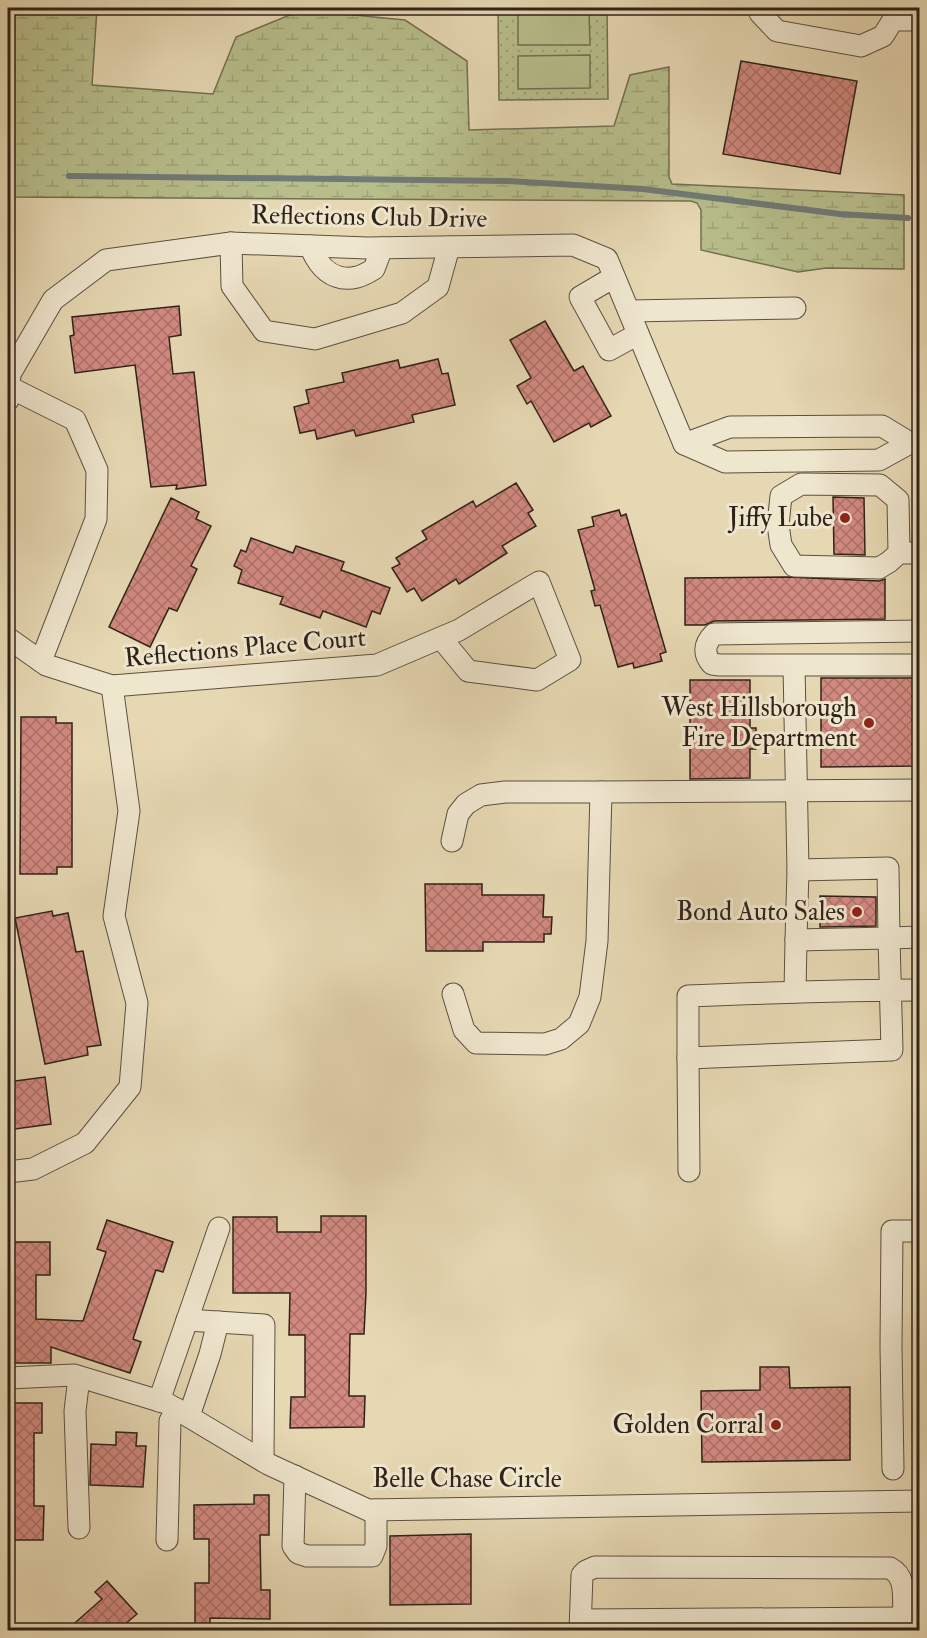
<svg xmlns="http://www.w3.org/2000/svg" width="927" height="1638" font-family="'IM FELL Double Pica',serif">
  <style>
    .wetland { fill: url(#wetland-marsh); stroke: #737052; stroke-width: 1.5 }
    .park { fill: url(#park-dots); stroke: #737052; stroke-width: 1.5 }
    .pitch { fill: #b7be8b; stroke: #737052; stroke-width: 1.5 }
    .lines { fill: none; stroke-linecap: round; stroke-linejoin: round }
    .stream { stroke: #707b78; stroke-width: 6 }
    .building { fill: url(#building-cross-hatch); stroke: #2f2218; stroke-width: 1.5 }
    .minor-casing { stroke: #5d503f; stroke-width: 23 }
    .minor { stroke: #efe6ce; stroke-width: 21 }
    .poi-dot { fill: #8f2418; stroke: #efe6ce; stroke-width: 2 }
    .labels { text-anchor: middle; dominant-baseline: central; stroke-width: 6; stroke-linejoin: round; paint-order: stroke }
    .street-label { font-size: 26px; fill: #2f2218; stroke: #efe6ce }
    .poi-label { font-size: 26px; fill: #2f2218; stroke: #efe6ce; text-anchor: end }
  </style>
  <defs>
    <pattern id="wetland-marsh" width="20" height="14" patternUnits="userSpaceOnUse" patternTransform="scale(1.5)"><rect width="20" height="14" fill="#b7be8b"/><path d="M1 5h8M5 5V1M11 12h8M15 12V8" fill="none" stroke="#9ea377"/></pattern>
    <pattern id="park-dots" width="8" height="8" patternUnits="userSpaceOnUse" patternTransform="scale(1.5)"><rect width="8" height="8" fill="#b7be8b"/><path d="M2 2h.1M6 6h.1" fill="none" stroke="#9ea377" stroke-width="1.8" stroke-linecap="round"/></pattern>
    <pattern id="building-cross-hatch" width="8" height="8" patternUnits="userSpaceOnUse" patternTransform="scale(1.5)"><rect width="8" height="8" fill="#d28980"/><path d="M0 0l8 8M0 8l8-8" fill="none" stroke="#ab7068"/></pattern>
  </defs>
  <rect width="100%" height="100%" fill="#e6d8b3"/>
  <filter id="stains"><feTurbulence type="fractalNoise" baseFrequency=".00333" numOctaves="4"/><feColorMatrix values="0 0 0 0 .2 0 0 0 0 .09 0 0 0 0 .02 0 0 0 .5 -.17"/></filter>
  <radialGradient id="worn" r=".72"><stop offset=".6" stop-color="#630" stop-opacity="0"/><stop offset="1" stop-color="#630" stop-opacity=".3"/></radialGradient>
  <path class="wetland" d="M8,8H97L92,85L213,94L236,37L302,10L405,20L467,61L469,130L614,126L630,75L669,67V177L672,184L904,195V269L826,268L798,272L701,250V210L697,203L691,201L8,197Z"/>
  <path class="park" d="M498,8H607L608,99L499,100Z"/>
  <g class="pitch">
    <path d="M518,12H589L590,45H518Z"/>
    <path d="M590,55V88L518,89V56Z"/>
  </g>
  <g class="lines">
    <path class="stream" d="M69,176L507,181L643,189L840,214L908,218"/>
  </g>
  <g class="building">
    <path d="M741,61L857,81L840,174L723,154Z"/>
    <path d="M179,306L181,335L169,337L173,374L194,372L206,485L176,489L177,485L151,487L135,365L75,373L70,336L74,335L72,317Z"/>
    <path d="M545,321L574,371L583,366L611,416L591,427L589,423L554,442L531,401L527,404L517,386L531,378L510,340Z"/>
    <path d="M438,359L442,374L448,373L455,405L412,415L414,422L356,436L354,430L317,439L315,430L300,433L294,407L309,403L306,390L344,382L342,373L398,360L400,368Z"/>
    <path d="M516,483L533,510L528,513L536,526L502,546L507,553L459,584L456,579L422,601L414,588L407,592L392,568L400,564L396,558L427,539L422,531L473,501L476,507Z"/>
    <path d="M833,497L864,498L865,555L834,554Z"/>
    <path d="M171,498L199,512L196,519L211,526L191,566L197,569L177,611L169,608L150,647L109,627Z"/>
    <path d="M619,510L621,516L626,514L666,652L660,654L662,661L634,668L633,663L618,667L600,605L595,606L591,591L595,590L578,530L594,526L592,517Z"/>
    <path d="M251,538L293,553L296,546L344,562L341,570L390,588L380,614L372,611L366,627L323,611L320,618L280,604L283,597L238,583L242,570L234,566L241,550L246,552Z"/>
    <path d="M788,577L879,581L885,579V619L714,621L705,625H685V578Z"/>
    <path d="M821,678H920V766L821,767Z"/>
    <path d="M690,680H750V728H756V749H750V778L690,779Z"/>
    <path d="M21,717H56V723H72V867H57V874H20Z"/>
    <path d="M425,884H482V895H544L543,917H552L551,934H544V942H483V951H426Z"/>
    <path d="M820,896L876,897V926L820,927Z"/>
    <path d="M52,911L53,916L68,913L76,952L83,951L101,1045L87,1047L88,1055L45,1064L15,918Z"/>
    <path d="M45,1077L51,1124L8,1130V1082Z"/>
    <path d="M321,1216H366V1292L364,1334H350L349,1396H365L364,1427L290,1428L291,1397H305V1335H289L290,1293H233V1217H277V1232H321Z"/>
    <path d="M107,1220L173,1242L163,1272L156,1270L133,1339L141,1342L130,1373L51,1347V1363H8V1242H50V1275H36V1319L83,1321L106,1252L97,1249Z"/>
    <path d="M760,1367H789L790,1388L850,1387V1460L702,1462L701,1391L760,1390Z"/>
    <path d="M8,1403H42V1433H34V1506H44L43,1540H8Z"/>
    <path d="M116,1432L137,1433L136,1446H146L143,1487L90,1485L91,1444L116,1445Z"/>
    <path d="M254,1495H269V1535H260L261,1590H270V1619L210,1618V1628H195V1583H209V1539H194V1505L254,1504Z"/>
    <path d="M471,1534V1604L390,1605V1536Z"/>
    <path d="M107,1581L137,1614L118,1630H67L102,1599L95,1592Z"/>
  </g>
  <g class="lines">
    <g class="minor-casing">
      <g id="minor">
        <path d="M761,8L760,13L777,31L861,46L883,36L893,20"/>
        <path d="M893,20H920"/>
        <path d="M231,243L232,286L264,331L315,339L402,313L438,287L449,247"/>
        <path d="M310,246C318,266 332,283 357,277C362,276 369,272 374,269L382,248"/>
        <path d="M614,277L580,297L609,350L638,334"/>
        <path d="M630,311L795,308"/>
        <path d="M9,387L75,420L97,470L96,519L41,661"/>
        <path d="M8,400L10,374L53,300L106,260L231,243L367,248L573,245L607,259L684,444L725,462L879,460L910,443H920"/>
        <path d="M684,444L730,427L882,426L910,443"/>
        <path d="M899,553L898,500L880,485L801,484L781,496L778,525L781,545L794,566L879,568L889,562L899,553H920"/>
        <path d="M920,631L714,634C704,644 703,654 712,664L720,665H920"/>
        <path d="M8,638L46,665L112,686L377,665L459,630L539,582L570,660L537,680L468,671L441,638"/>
        <path d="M794,666L798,870L888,868L889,938L920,937"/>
        <path d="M601,792L920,790"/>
        <path d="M452,841L458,814L466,804L481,795L505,792H601L597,941L590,997L579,1024L561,1039L545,1044L476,1043L464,1030L453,994"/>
        <path d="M798,870L796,940L889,938L892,1050L688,1058V996C765,993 842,990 920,990"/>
        <path d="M795,992L796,940"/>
        <path d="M688,1058L689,1171"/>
        <path d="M8,1172L33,1169L85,1143L130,1087L137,1003L114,916L129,811L112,686"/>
        <path d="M187,1320L264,1325L263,1461"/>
        <path d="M8,1378L74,1375L166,1403L268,1464L368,1510L920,1501"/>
        <path d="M159,1401L219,1228"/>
        <path d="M189,1416L210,1354L218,1322"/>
        <path d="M893,1469L891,1347L892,1231H920"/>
        <path d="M295,1476L293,1546L298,1553L307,1556H372L376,1546V1510"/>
        <path d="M79,1528L75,1411L79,1377"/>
        <path d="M167,1540L170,1421L177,1409"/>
        <path d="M581,1620L904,1618"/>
        <path d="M580,1630L582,1575L586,1571L595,1567L890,1568C912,1579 899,1612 906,1630"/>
      </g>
    </g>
    <use href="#minor" class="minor"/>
  </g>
  <g class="poi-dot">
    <circle cx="845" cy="518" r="6"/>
    <circle cx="869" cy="723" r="6"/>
    <circle cx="857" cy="912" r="6"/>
    <circle cx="776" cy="1425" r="6"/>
  </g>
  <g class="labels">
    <g class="street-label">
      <text transform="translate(369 217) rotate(1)">Reflections Club Drive</text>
      <text transform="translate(245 648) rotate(-5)">Reflections Place Court</text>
      <text x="467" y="1479">Belle Chase Circle</text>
    </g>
    <g class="poi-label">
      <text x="833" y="518">Jiffy Lube</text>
      <text x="857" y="708">West Hillsborough<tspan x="857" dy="30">Fire Department</tspan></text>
      <text x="845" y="912">Bond Auto Sales</text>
      <text x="764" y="1425">Golden Corral</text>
    </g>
  </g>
  <rect width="927" height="1638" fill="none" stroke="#e6d8b3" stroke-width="30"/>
  <rect x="9" y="9" width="909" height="1620" fill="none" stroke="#2f2218" stroke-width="3"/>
  <rect x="15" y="15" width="897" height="1608" fill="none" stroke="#2f2218" stroke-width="1.5"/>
  <rect width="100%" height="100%" filter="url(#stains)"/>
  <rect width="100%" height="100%" fill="url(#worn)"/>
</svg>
